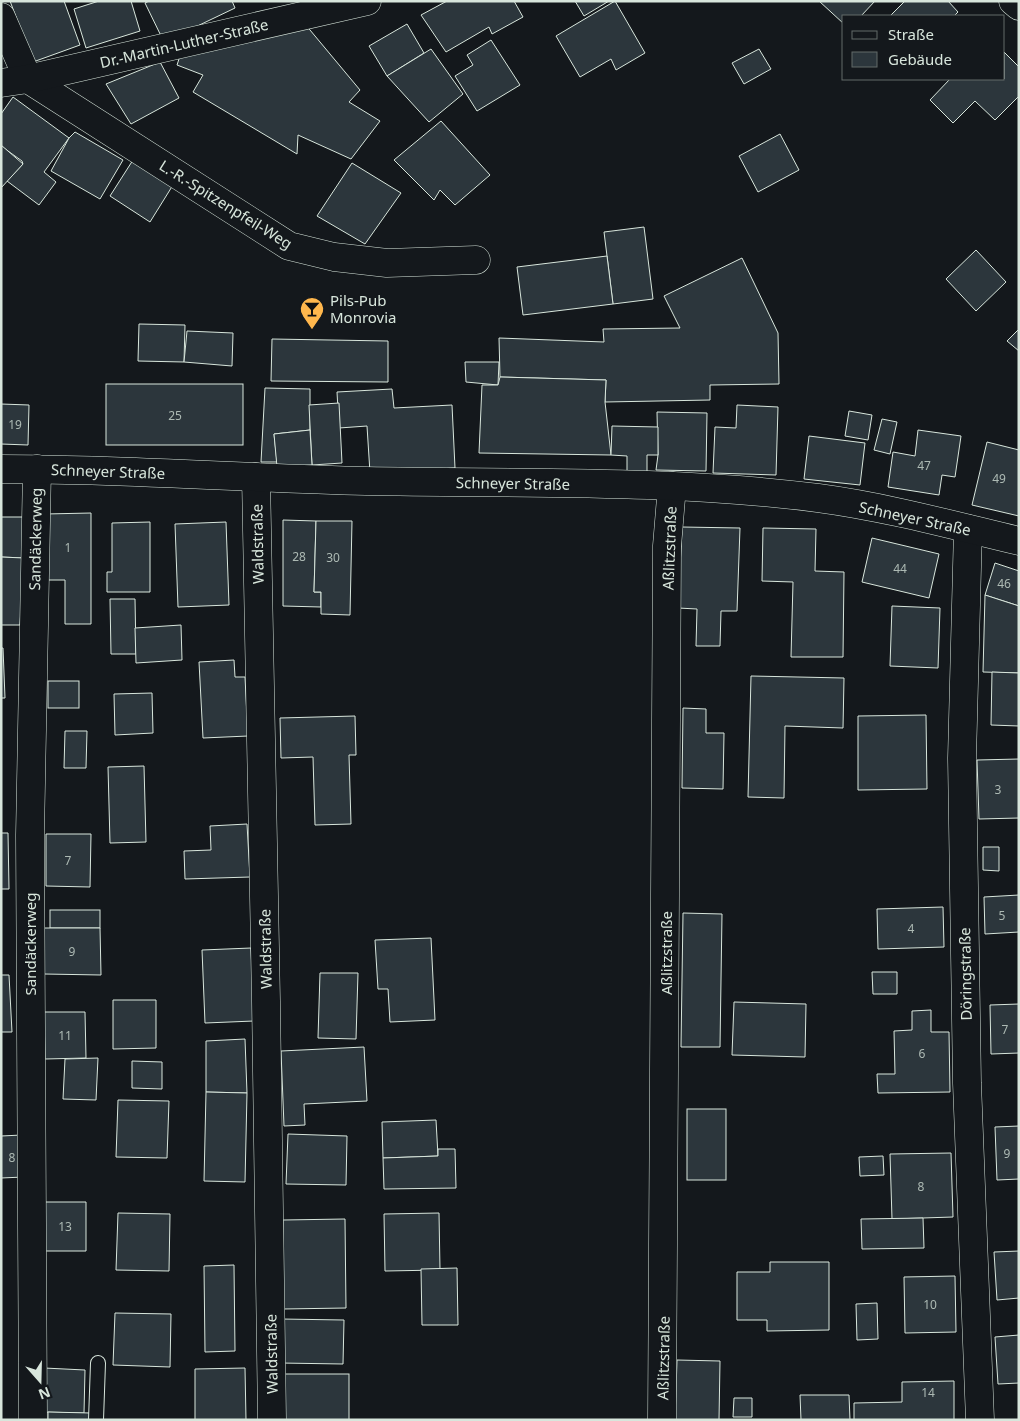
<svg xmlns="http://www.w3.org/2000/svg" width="1020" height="1421" font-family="'Noto Sans',sans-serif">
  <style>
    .building { fill: #2c363c; stroke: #d8e6dc }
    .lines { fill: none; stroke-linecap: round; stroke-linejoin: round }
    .lane-casing { stroke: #d8e6dc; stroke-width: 16 }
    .street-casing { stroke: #d8e6dc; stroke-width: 29 }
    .secondary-casing { stroke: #d8e6dc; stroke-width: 29 }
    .lane { stroke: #14181c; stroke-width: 14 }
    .street { stroke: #14181c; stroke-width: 28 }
    .secondary { stroke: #14181c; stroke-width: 28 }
    .labels { text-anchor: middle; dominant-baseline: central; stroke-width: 4; stroke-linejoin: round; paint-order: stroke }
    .number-label { font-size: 12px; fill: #adbab4 }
    .street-label { font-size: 15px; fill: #d8e6dc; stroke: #14181c }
    .poi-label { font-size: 15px; fill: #d8e6dc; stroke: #14181c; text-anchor: start }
  </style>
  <rect width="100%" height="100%" fill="#14181c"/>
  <g class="building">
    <path d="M10,1H64L80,45L33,62Z"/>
    <path d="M99,1H131L140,31L86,48L74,9Z"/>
    <path d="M149,1H232L235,8L164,42L145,3Z"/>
    <path d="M447,1H514L523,17L492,34L489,27L446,52L421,15Z"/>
    <path d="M575,1H609L584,16Z"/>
    <path d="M615,1L645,53L616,70L611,59L580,77L556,36Z"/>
    <path d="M819,1H875L861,16H844V24Z"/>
    <path d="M905,1H948L958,12L954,16H890Z"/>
    <path d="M305,24L360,90L349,102L380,121L351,159L298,135L297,154L193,92L203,75L177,65L180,56Z"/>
    <path d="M407,24L424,53L387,76L369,46Z"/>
    <path d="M491,40L520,85L477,111L455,76L473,65L467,55Z"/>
    <path d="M431,49L463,94L429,122L387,76Z"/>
    <path d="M759,49L771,69L744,84L732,63Z"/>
    <path d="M1004,52L1019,67V96L995,120L975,101L953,123L930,100L950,79H1004Z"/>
    <path d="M160,62L179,98L131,124L106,84Z"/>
    <path d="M13,97L69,138L44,172L56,182L39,205L7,181L23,164L22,161L1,146V114Z"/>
    <path d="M441,121L490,175L455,205L440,190L434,200L394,160Z"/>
    <path d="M75,132L123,160L100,199L51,171L69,138Z"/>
    <path d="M780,134L799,170L758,192L739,156Z"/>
    <path d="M1,145L23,164L1,188Z"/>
    <path d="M133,160L173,185L150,222L110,196Z"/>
    <path d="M352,163L401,193L365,244L317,216Z"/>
    <path d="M644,227L653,299L613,304L604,232Z"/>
    <path d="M976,250L1006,282L976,311L946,279Z"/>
    <path d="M607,256L613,304L523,315L517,267Z"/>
    <path d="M742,258L778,333L779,384L710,385V400L605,402L606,380L500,377L499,338L604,342L603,329L680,328L664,296Z"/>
    <path d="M139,324L185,325L184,362L138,361Z"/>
    <path d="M1019,329V351L1007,341Z"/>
    <path d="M187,331L233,333L232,366L184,362Z"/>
    <path d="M272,339L388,341V382L271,381Z"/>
    <path d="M465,362H499L498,385L466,382Z"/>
    <path d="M500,377L606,380L605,402L611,455L479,453L482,385H498Z"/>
    <rect x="106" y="384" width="137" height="61"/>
    <path d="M265,388L310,389V430L274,434L277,462H261Z"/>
    <path d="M392,389L394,408L452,405L455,468L370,473L367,426L339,428L337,392Z"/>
    <path d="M339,403L342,463L312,465L309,405Z"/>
    <path d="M1,404L29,405L28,445L1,444Z"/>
    <path d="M737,405L778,407L776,475L713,473L715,427L736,428Z"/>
    <path d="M849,411L872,415L868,440L845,436Z"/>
    <path d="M657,412L707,413L706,471L656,470L658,455Z"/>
    <path d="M882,419L897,422L890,454L874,450Z"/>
    <path d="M612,426L658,427V455H647V472H627V456L611,455Z"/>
    <path d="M310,430L312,465L277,467L274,434Z"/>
    <path d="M918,430L961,436L955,477L942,475L939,495L888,487L893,452L915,456Z"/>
    <path d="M809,436L865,443L860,485L804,479Z"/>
    <path d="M987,442L1019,450V516L972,505Z"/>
    <path d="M91,513V624H65V580H45V514Z"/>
    <path d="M1,517H26L24,558L1,557Z"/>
    <path d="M283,520L316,521L314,592H321V607L283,606Z"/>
    <path d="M316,521H352L350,615L321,614V592H314Z"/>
    <path d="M150,522V592H107V572H112V523Z"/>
    <path d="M226,522L229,605L178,607L175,524Z"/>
    <path d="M682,527L740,528L737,611H721L720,646H696L697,609L678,608Z"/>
    <path d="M763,528L816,529L815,571L844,572L843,657H791L793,582L762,581Z"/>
    <path d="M872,538L939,554L929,598L862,582Z"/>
    <path d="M1,557L24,558L20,625H1Z"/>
    <path d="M995,563L1019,571V606L985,595Z"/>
    <path d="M985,595L1019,606V673L983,672Z"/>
    <path d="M110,599H135L136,654H111Z"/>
    <path d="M892,606L940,608L938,668L890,666Z"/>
    <path d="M181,625L182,660L136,663L135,628Z"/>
    <path d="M1,648H3L5,698H1Z"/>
    <path d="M234,660L235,677H245L248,736L203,738L199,662Z"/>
    <path d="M992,672L1019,673V726L991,725Z"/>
    <path d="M751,676L844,678L843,728L785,726L784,798L748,797Z"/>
    <rect x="48" y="681" width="31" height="27"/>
    <path d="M152,693L153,733L115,735L114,694Z"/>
    <path d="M683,708L706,709V733H724L723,789L682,788Z"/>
    <path d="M926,715L927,789L858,790V716Z"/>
    <path d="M355,716L356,755H349L351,824L315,825L313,757L281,758L280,718Z"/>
    <path d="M65,731H87L86,768H64Z"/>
    <path d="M1019,759V818L979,819L977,760Z"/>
    <path d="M144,766L146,842L110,843L108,767Z"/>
    <path d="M247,824L250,877L185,879L184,851L211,850L210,826Z"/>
    <path d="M1,833H8L9,889H1Z"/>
    <path d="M46,834H91L90,887L46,886Z"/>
    <path d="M983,847H999V871L983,870Z"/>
    <path d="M1019,895V932L985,934L984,897Z"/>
    <path d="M943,907L944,947L878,949L877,909Z"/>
    <rect x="50" y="910" width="50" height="18"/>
    <path d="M683,913L722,914L720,1047H681Z"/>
    <path d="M44,928H100L101,975L44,974Z"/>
    <path d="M431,938L435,1020L390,1022L388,989H378L375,940Z"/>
    <path d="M251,948L254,1021L205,1023L202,950Z"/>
    <path d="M872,972H897V994H873Z"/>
    <path d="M320,973H358L356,1039L318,1038Z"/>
    <path d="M1,975H9L12,1032H1Z"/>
    <path d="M113,1000H156V1048L113,1049Z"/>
    <path d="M734,1002L806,1004L805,1057L732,1055Z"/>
    <path d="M1019,1004V1053L991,1054L990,1005Z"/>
    <path d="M931,1010V1032H949L950,1092L878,1093L877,1074H895L894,1031L912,1030V1011Z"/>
    <path d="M44,1012H85L86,1058L45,1059Z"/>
    <path d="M245,1039L247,1093L206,1092V1041Z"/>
    <path d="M364,1047L367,1101L304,1104L305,1125L284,1126L281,1051Z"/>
    <path d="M98,1058L96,1100L63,1099L65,1059Z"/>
    <path d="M132,1061L162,1062V1089L132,1088Z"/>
    <path d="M206,1092L247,1093L245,1182L204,1181Z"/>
    <path d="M118,1100L169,1101L167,1158L116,1157Z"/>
    <rect x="687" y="1109" width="39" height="71"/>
    <path d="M436,1120L438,1156L383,1158L382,1122Z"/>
    <path d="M1019,1126V1179L997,1180L995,1127Z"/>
    <path d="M288,1134L347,1136L346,1185L286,1184Z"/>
    <path d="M22,1135L24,1177L1,1178V1136Z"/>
    <path d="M438,1149H455L456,1188L384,1189L383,1158L438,1156Z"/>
    <path d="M951,1153L953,1217L892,1219L890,1154Z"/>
    <path d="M883,1156L884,1175L860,1176L859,1157Z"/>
    <path d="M45,1202H86V1251H44Z"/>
    <path d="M118,1213L170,1214L169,1271L116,1270Z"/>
    <path d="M439,1213L440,1270L385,1271L384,1214Z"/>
    <path d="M923,1218L924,1248L862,1249L861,1219Z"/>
    <path d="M345,1219L346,1308L283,1309V1220Z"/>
    <path d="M1019,1251V1298L997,1300L994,1252Z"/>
    <path d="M770,1262H829V1330L767,1331V1320H737V1272H770Z"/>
    <path d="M234,1265L235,1351L205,1352L204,1266Z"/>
    <path d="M457,1268L458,1325H422L421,1269Z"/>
    <path d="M955,1276L956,1332L905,1333L904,1277Z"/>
    <path d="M877,1303L878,1339L857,1340L856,1304Z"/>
    <path d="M115,1313L171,1314L170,1367L113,1365Z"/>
    <path d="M281,1319L344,1320L343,1364L280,1363Z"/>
    <path d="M1019,1335V1383L998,1384L995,1337Z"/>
    <path d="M677,1360L720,1361L719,1420H675Z"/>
    <path d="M44,1368L85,1370L84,1413L42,1412Z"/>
    <path d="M245,1368L246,1420H195V1369Z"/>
    <rect x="282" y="1374" width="67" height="46"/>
    <path d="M954,1381V1420H854V1403L902,1402V1382Z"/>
    <path d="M800,1395H849L850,1420H801Z"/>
    <path d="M734,1398H752V1417H733Z"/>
    <path d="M48,1412L91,1413V1420H48Z"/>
  </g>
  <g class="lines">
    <g class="lane-casing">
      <path id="lane" d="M96,1420L98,1363"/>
    </g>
    <g class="street-casing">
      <g id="street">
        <path d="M1013,1L1019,6"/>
        <path d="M1,17L28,79L289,246L334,257L387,263L476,260"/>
        <path d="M1,83L28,79L367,1"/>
        <path d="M256,477L266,1001L272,1420"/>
        <path d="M968,529L962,758L967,1083L980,1420"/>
        <path d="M33,1420L30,835L37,469"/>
        <path d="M662,1420L667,546L672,486"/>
      </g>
    </g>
    <g class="secondary-casing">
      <path id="secondary" d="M1,469C123,469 244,478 366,481C516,484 668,479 818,498C886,507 952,525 1019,541"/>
    </g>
    <use href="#lane" class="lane"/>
    <use href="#street" class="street"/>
    <use href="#secondary" class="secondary"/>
  </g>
  <defs>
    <g id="bar-pin" transform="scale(1.25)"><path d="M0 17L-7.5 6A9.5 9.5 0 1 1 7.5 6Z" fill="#ffb74d" stroke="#14181c"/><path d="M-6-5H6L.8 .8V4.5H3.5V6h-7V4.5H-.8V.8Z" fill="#111"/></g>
  </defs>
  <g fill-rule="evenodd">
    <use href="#bar-pin" x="312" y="309"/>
  </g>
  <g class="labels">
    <g class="number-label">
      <text x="175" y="415">25</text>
      <text x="15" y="424">19</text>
      <text x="924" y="465">47</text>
      <text x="999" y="478">49</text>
      <text x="68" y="547">1</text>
      <text x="299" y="556">28</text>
      <text x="333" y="557">30</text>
      <text x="900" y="568">44</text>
      <text x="1004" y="583">46</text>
      <text x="998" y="789">3</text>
      <text x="68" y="860">7</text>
      <text x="1002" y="915">5</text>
      <text x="911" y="928">4</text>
      <text x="72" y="951">9</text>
      <text x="1005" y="1029">7</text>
      <text x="65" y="1035">11</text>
      <text x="922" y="1053">6</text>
      <text x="1007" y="1153">9</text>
      <text x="12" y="1157">8</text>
      <text x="921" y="1186">8</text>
      <text x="65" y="1226">13</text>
      <text x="930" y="1304">10</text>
      <text x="928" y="1392">14</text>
    </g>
    <g class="street-label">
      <text transform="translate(184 43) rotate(-13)">Dr.-Martin-Luther-Straße</text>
      <text transform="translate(226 204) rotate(32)">L.-R.-Spitzenpfeil-Weg</text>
      <text transform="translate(108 471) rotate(2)">Schneyer Straße</text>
      <text transform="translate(513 483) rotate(1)">Schneyer Straße</text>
      <text transform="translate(915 518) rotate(12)">Schneyer Straße</text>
      <text transform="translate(35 539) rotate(-89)">Sandäckerweg</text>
      <text transform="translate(257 544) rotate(-91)">Waldstraße</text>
      <text transform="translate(669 548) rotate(-88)">Aßlitzstraße</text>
      <text transform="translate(30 944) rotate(-90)">Sandäckerweg</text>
      <text transform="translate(265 949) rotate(-91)">Waldstraße</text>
      <text transform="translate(666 953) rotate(-90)">Aßlitzstraße</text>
      <text transform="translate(965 974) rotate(-91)">Döringstraße</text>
      <text transform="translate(271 1354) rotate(-91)">Waldstraße</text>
      <text transform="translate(663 1358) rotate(-89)">Aßlitzstraße</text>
    </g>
    <g class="poi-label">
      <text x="330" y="300">Pils-Pub<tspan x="330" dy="17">Monrovia</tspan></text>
    </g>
  </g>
  <rect width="1020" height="1421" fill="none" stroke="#d8e6dc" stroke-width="5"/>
  <rect x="842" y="15" width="162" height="65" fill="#14181c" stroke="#626a69"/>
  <rect x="852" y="31" width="25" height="8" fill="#14181c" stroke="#626a69"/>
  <text x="888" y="40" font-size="15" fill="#d8e6dc">Straße</text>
  <rect x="852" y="52" width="25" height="15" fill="#2c363c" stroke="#626a69"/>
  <text x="888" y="65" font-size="15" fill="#d8e6dc">Gebäude</text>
  <g transform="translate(40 1381) rotate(160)" stroke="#14181c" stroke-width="4" paint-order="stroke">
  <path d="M0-4L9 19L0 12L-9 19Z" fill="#d8e6dc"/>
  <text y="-8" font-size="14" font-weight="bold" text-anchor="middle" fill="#d8e6dc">N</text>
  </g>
</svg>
